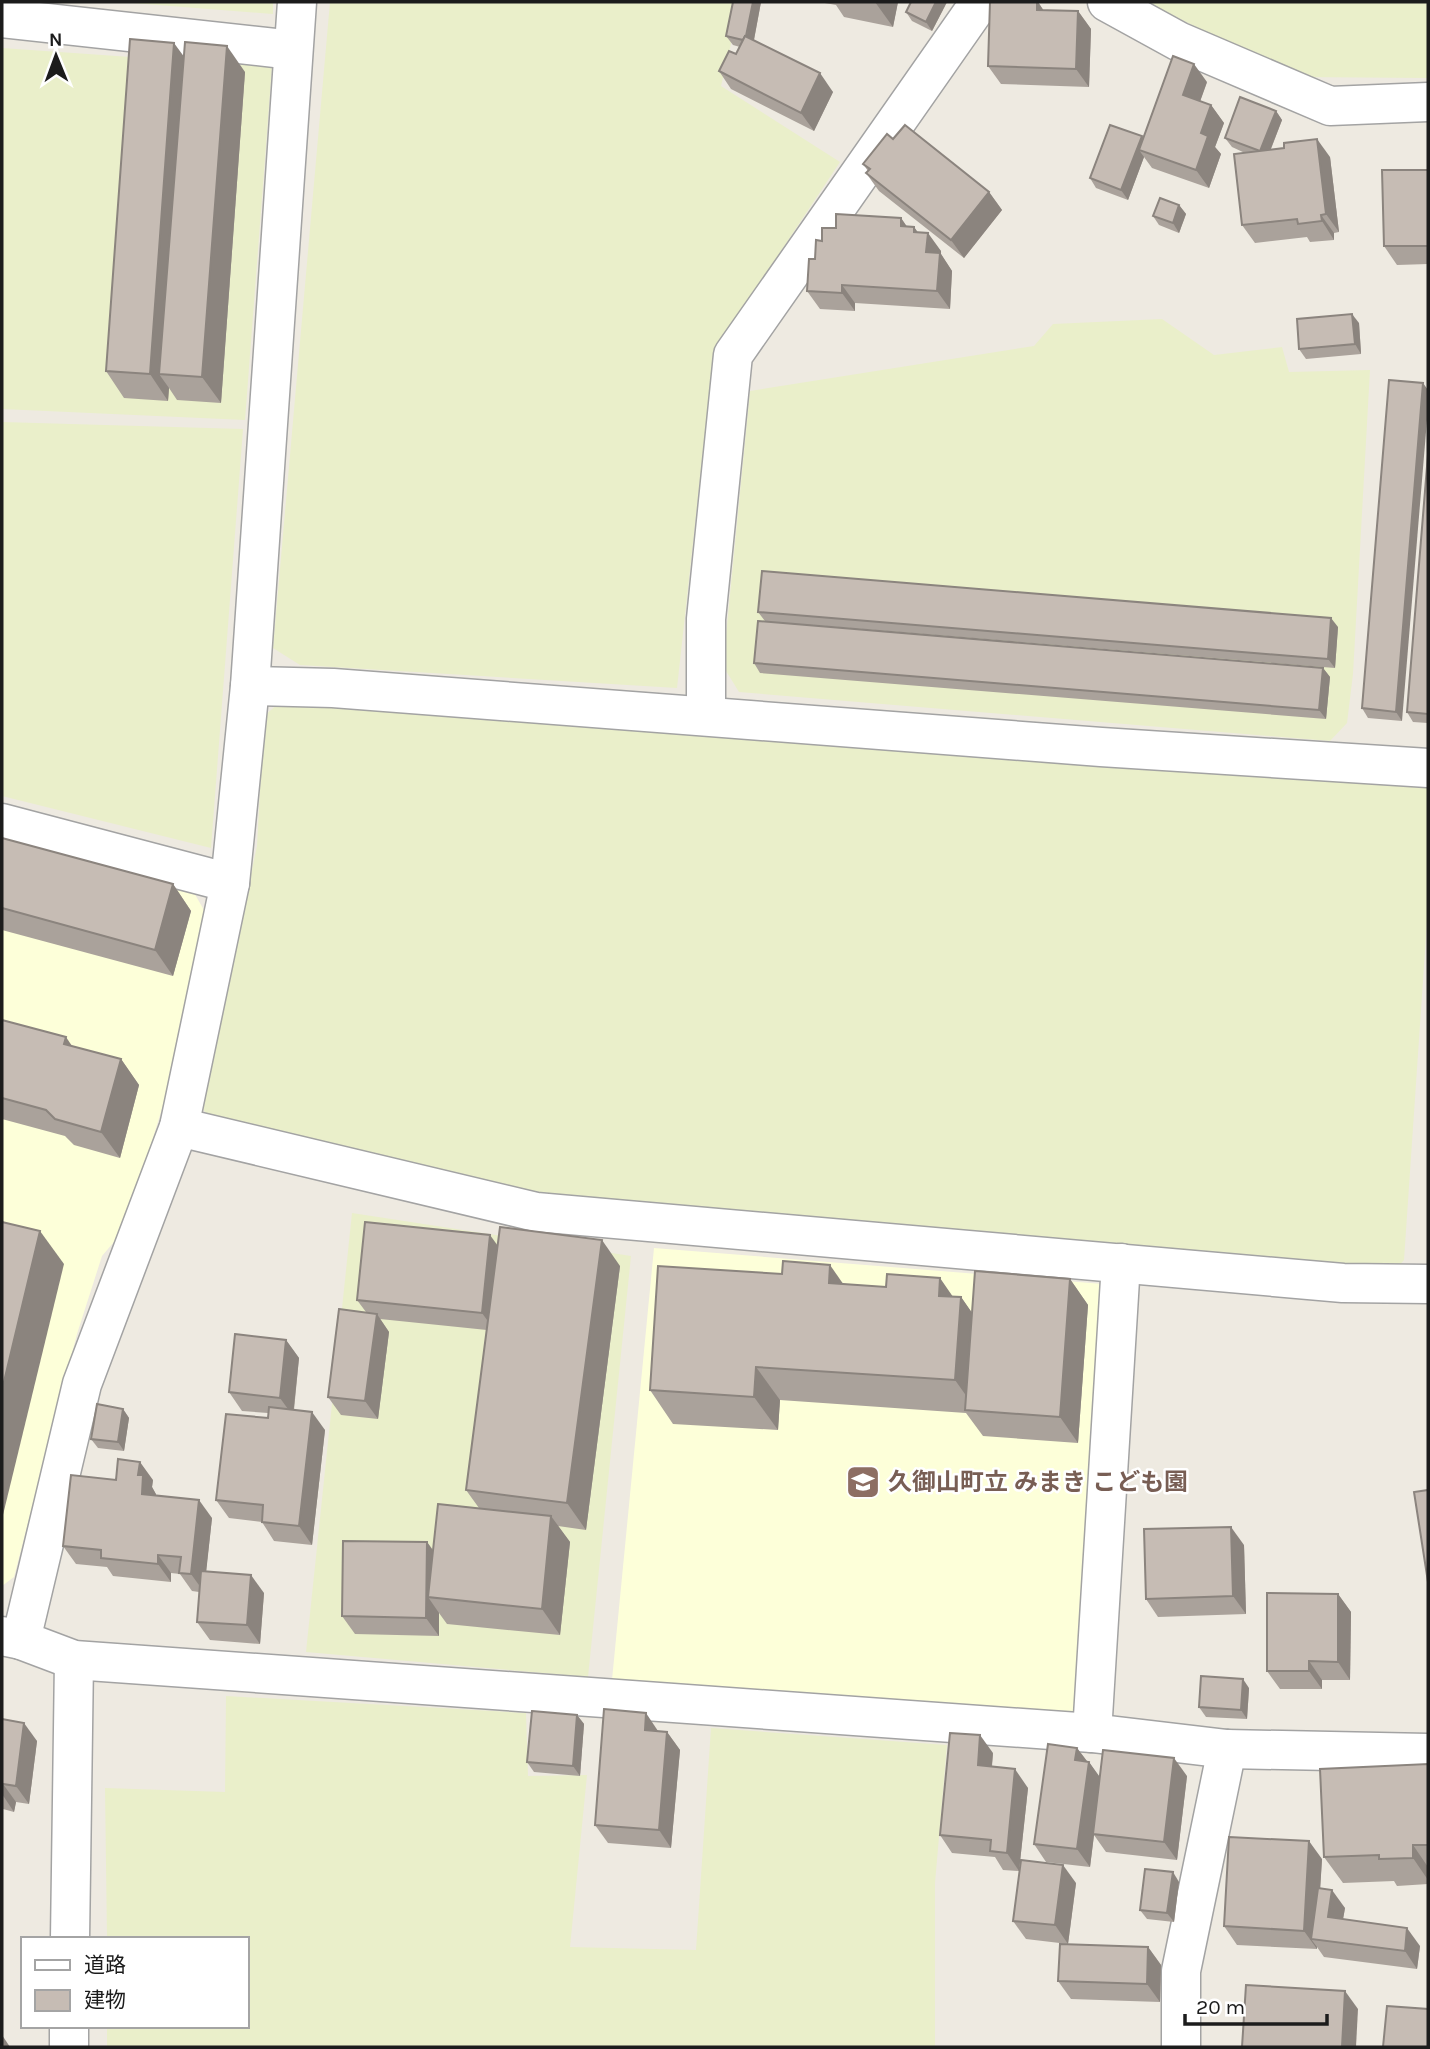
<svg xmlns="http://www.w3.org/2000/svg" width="1430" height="2049" font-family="Karla,'Noto Sans JP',sans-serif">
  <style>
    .education { fill: #fdffd9 }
    .farmland { fill: #eaefca }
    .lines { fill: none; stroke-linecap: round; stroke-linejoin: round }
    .minor-casing { stroke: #a3a3a3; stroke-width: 41 }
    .tertiary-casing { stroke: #a3a3a3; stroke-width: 41 }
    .minor { stroke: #fff; stroke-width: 38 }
    .tertiary { stroke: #fff; stroke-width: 38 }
    .wall { fill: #aaa29b }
    .shaded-wall { fill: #8b847e }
    .building { fill: #c6bcb4; stroke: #8b847e; stroke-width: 2 }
    .labels { text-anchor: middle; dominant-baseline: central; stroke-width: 5; stroke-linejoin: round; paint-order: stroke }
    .education-label { font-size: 24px; font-weight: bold; fill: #785e54; stroke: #fff; text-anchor: start }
  </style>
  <rect width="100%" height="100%" fill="#eeeae1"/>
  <g class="education">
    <path d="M2,836L189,884L208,917L172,1076L125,1229L102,1256L77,1334L14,1577L2,1586Z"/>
    <path d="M654,1248L1103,1284L1082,1719L612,1680Z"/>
  </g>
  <g class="farmland">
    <path d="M120,2H273V14Z"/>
    <path d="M330,2H741L721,86L840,162L714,352L677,688L300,665L273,648Z"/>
    <path d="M1147,2H1428V78L1294,77Z"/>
    <path d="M2,48L272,67L245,420L2,409Z"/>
    <path d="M1162,319L1214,355L1282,347L1289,372L1370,370L1353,674L1347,723L1330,741L739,692L723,666L750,391L1034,346L1053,324Z"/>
    <path d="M2,422L243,429L211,848L2,796Z"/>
    <path d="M279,703L1428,783V907L1404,1260L1395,1270L615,1205L421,1172L212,1120L201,1107L257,846L264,716Z"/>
    <path d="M352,1213L631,1256L588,1677L306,1652Z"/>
    <path d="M226,1696L526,1713L528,1776L587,1775L570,1947L696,1950L711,1728L947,1745L935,1883V2047H107V2026H247V1939H107L105,1788L225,1792Z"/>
  </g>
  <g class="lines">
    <g class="minor-casing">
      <g id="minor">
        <path d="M297,2L250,686L230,883L179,1127L82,1384L21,1640L74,1660L1092,1733L1227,1749L1428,1753"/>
        <path d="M1107,2L1178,41L1330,106L1428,102"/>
        <path d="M2,18L293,50"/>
        <path d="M250,686L333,688L1101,747L1428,768"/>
        <path d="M706,716V619L733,355L980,2"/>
        <path d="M2,823L230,883"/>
        <path d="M179,1127L536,1212L1343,1283L1428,1284"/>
        <path d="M1092,1733L1121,1263"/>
        <path d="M70,1939L74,1660"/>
        <path d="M69,2047V2026"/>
        <path d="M1181,2047V1971L1227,1749"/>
      </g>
    </g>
    <g class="tertiary-casing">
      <path id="tertiary" d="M2,1636L21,1640"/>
    </g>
    <use href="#minor" class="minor"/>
    <use href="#tertiary" class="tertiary"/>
  </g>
  <g class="wall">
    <path d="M733,2H761L754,40L833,92L814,131L731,89L719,71L736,54L740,47L733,45L726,36Z"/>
    <path d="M819,2H898L893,27L844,17L836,5Z"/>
    <path d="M947,2L932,31L912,21L906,12Z"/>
    <path d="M1038,2L1043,10L1078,11L1091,29L1089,87L1001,84L988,66Z"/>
    <path d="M184,56L245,72L221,403L177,400L169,388L168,401L124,398L106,371Z"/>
    <path d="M1207,82L1200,101L1211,105L1224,123L1215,147L1221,154L1209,188L1152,168L1144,157L1128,200L1096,188L1090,178L1143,138Z"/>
    <path d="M1276,111L1282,120L1271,149L1330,157L1339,232L1334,233V240L1310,242L1307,237L1255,243L1242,225L1245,153L1232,147L1225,138Z"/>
    <path d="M893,139L989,192L1002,210L964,258L879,191L866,173L868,171L863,164Z"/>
    <path d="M1428,170V264L1397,265L1384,246Z"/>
    <path d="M1179,205L1186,214L1179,233L1159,225L1153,216Z"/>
    <path d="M901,218L907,227H914L918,233L941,251V254L952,271L950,309L855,303V311L820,309L807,291L822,241L836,228Z"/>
    <path d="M1359,323L1361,354L1306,359L1299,349Z"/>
    <path d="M1389,380L1402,721L1368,718L1362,708Z"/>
    <path d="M1428,454V723L1413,722L1407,712Z"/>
    <path d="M758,612L1338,627L1335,668L802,624L1323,668L1330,677L1326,719L760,673L754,663L765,621Z"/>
    <path d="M2,838L173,884L191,911L173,976L2,930Z"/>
    <path d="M2,1020L72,1046L121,1059L139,1085L120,1158L74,1145L65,1136L2,1119Z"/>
    <path d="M497,1246L620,1266L586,1530L558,1526L570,1542L560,1635L447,1624L439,1613V1636L355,1634L342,1616L427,1542L433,1550L479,1508L466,1490L487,1330L380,1319L389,1332L378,1419L341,1415L328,1397L366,1312L357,1300Z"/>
    <path d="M1070,1279L1088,1305L1078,1443L983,1436L966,1413L780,1400L778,1430L673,1424L650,1390L843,1284L961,1297L972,1313Z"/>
    <path d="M286,1340L299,1358L294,1410L325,1430L312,1545L274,1541L262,1522L229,1518L216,1500L268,1418V1413L242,1411L229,1392Z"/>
    <path d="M123,1409L129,1418L124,1451L98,1448L91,1439Z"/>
    <path d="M153,1480L152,1487L156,1495L212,1518L206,1571L264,1593L260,1644L210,1640L197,1622L199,1592L192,1591L180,1574L171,1573V1582L113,1576L107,1567L76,1564L63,1546Z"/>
    <path d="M1244,1545L1246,1614L1158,1617L1146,1599Z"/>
    <path d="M1338,1594L1351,1612L1350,1680H1322V1689H1280L1267,1671Z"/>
    <path d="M1249,1688L1247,1719L1206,1717L1199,1707Z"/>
    <path d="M577,1715L584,1724L580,1776L534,1772L527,1762Z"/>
    <path d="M2,1719L37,1741L29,1804L16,1802L14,1812L3,1809L2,1807Z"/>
    <path d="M658,1731L667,1732L680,1750L671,1848L608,1843L595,1825Z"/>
    <path d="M1077,1748L1087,1761L1089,1762L1099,1777L1187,1776L1177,1860L1106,1852L1094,1835L1090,1867L1046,1862L1034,1844Z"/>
    <path d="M993,1753L992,1767L1028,1788L1019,1871L1003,1870L995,1857L952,1853L940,1835Z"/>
    <path d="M1428,1764V1884L1397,1886L1394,1881L1343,1883L1324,1857Z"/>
    <path d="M1322,1859L1320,1889L1345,1908L1343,1919L1420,1946L1417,1969L1324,1957L1317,1947V1949L1237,1945L1224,1926Z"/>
    <path d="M1179,1882L1174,1922L1147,1919L1140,1910Z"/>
    <path d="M1076,1883L1068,1944L1026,1939L1013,1921Z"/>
    <path d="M1148,1947L1161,1965L1160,2002L1071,1999L1058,1981Z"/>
  </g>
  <g class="shaded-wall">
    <path d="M753,2H761L752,50L746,40Z"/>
    <path d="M875,2H898L893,27Z"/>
    <path d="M936,2H947L932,31L926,22Z"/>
    <path d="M1038,2L1050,20L1037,10Z"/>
    <path d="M1078,11L1091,29L1089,87L1076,69Z"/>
    <path d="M174,43L193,69L159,374L169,388L168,401L150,374Z"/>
    <path d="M227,46L245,72L221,403L202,377Z"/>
    <path d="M1194,64L1207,82L1196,113L1183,95Z"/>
    <path d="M820,73L833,92L814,131L801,113Z"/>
    <path d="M1211,105L1224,123L1215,147L1221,154L1209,188L1196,170L1201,133Z"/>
    <path d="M1276,111L1282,120L1266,161L1260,151Z"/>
    <path d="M1142,136L1148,145L1139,150L1144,157L1128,200L1121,190Z"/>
    <path d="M1317,139L1330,157L1339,232L1326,214Z"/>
    <path d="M989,192L1002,210L964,258L951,240Z"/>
    <path d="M1179,205L1186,214L1179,233L1173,223Z"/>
    <path d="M1321,215L1334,233V240L1322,221Z"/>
    <path d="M901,218L914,237L901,226Z"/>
    <path d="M914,227L927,245L928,233L941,251V254L952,271L950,309L937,291L914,232Z"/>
    <path d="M842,285L855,303V311L842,293Z"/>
    <path d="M1352,314L1359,323L1361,354L1355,344Z"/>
    <path d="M1423,383L1428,390V408L1402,721L1396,712Z"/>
    <path d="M1331,618L1338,627L1335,668L1328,659Z"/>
    <path d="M1323,668L1330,677L1326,719L1319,710Z"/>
    <path d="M173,884L191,911L173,976L155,950Z"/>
    <path d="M66,1037L84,1064L64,1044Z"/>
    <path d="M121,1059L139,1085L120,1158L101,1132Z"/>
    <path d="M40,1231L64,1264L2,1519V1390Z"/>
    <path d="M490,1235L503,1253L495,1331L482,1313Z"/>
    <path d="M602,1240L620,1266L586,1530L567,1503Z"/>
    <path d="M830,1265L853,1298L829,1283Z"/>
    <path d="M940,1278L960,1307L961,1297L984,1330L977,1411L955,1380L939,1296Z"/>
    <path d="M1070,1279L1088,1305L1078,1443L1060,1417Z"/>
    <path d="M377,1314L389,1332L378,1419L365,1401Z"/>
    <path d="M286,1340L299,1358L293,1416L280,1398Z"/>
    <path d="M756,1367L780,1400L778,1430L754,1397Z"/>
    <path d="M123,1409L129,1418L124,1451L118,1442Z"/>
    <path d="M312,1412L325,1430L312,1545L299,1526Z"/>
    <path d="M140,1462L153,1480L152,1487L156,1494L155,1512L142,1494L138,1475Z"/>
    <path d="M199,1500L212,1518L204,1592L191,1574Z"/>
    <path d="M551,1516L570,1542L560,1635L542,1609Z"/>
    <path d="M1231,1527L1244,1545L1246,1614L1233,1596Z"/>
    <path d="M427,1542L440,1561L428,1597L439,1613V1636L426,1618Z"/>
    <path d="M158,1555L171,1573V1582L158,1564Z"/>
    <path d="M251,1575L264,1593L260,1644L247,1625Z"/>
    <path d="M1338,1594L1351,1612L1350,1680L1338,1662Z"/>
    <path d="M1309,1661L1322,1680V1689L1309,1671Z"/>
    <path d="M1243,1679L1249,1688L1247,1719L1241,1710Z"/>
    <path d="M646,1713L658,1731L645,1730Z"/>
    <path d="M577,1715L584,1724L580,1776L573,1766Z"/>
    <path d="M24,1723L37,1741L29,1804L16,1786Z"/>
    <path d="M667,1732L680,1750L671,1848L659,1830Z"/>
    <path d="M980,1735L993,1753L990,1784L978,1765Z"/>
    <path d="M1077,1748L1089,1764V1762L1102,1780L1093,1834L1094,1835L1090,1867L1077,1849L1075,1760Z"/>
    <path d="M1174,1758L1187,1776L1177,1860L1164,1842Z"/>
    <path d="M1015,1769L1028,1788L1019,1871L1007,1853Z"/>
    <path d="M3,1784L16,1802L14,1812L2,1794Z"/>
    <path d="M1309,1841L1322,1859L1317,1940L1311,1939L1317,1947V1949L1304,1931Z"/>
    <path d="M1413,1845L1428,1867V1880L1413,1858Z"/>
    <path d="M1063,1865L1076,1883L1068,1944L1055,1925Z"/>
    <path d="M1173,1872L1179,1882L1174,1922L1167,1913Z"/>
    <path d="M1332,1890L1345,1908L1340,1936L1328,1917Z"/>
    <path d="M1407,1928L1420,1946L1417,1969L1405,1951Z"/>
    <path d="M1148,1947L1161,1965L1160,2002L1147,1984Z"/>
    <path d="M1345,1991L1358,2009L1356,2047H1342Z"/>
    <path d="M2,2035L10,2047H2Z"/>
  </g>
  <g class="building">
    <path d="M733,2H753L746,36H745L743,40L726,36Z"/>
    <path d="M911,2H936L926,22L906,12Z"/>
    <path d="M990,2H1037V10L1078,11L1076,69L988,66Z"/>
    <path d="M745,36L820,73L801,113L719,71L729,51L736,54Z"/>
    <path d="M130,39L174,43L150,374L106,371Z"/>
    <path d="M185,42L227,46L202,377L159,374Z"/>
    <path d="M1173,56L1194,64L1183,95L1211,105L1201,133L1208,136L1196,170L1139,150Z"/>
    <path d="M1240,97L1276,111L1260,151L1225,138Z"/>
    <path d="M905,125L989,192L951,240L866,173L870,169L863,164L887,134L893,139Z"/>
    <path d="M1110,125L1142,136L1121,190L1090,178Z"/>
    <path d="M1317,139L1326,214L1321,215L1322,221L1298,224L1297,219L1242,225L1234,154L1284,148V143Z"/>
    <path d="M1382,170H1428V246H1384Z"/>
    <path d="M1160,198L1179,205L1173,223L1153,216Z"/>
    <path d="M836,214L901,218V226L914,227V232L928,233L926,252L940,253L937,291L842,285V293L807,291L809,259H815L816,240L822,241V228H836Z"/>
    <path d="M1352,314L1355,344L1299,349L1297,319Z"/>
    <path d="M1389,380L1423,383L1396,712L1362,708Z"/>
    <path d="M1428,454V714L1407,712Z"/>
    <path d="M762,571L1331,618L1328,659L758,612Z"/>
    <path d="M758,621L1323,668L1319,710L754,663Z"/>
    <path d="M2,838L173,884L155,950L2,908Z"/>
    <path d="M2,1020L66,1037L64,1044L121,1059L101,1132L55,1119L46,1110L2,1098Z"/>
    <path d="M2,1222L40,1231L2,1390Z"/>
    <path d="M365,1222L490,1235L482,1313L357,1300Z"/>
    <path d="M500,1227L602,1240L567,1503L466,1490Z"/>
    <path d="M783,1261L830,1265L829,1283L886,1287L887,1274L940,1278L939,1296L961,1297L955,1380L756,1367L754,1397L650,1390L658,1266L782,1274Z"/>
    <path d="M975,1271L1070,1279L1060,1417L965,1410Z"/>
    <path d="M339,1309L377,1314L365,1401L328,1397Z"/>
    <path d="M235,1334L286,1340L280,1398L229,1392Z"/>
    <path d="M97,1404L123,1409L118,1442L91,1439Z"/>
    <path d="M269,1407L312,1412L299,1526L262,1522L263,1505L216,1500L226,1414L268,1418Z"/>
    <path d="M118,1459L140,1462L138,1475H143L142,1494L199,1500L191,1574L179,1573L181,1557L158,1555V1564L101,1558V1550L63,1546L71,1475L116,1480Z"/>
    <path d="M1428,1490V1582L1414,1492Z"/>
    <path d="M438,1504L551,1516L542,1609L428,1597Z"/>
    <path d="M1231,1527L1233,1596L1146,1599L1144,1529Z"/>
    <path d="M343,1541L427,1542L426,1618L342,1616Z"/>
    <path d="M201,1571L251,1575L247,1625L197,1622Z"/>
    <path d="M1267,1593L1338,1594V1662L1309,1661V1671H1267Z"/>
    <path d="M1201,1676L1243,1679L1241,1710L1199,1707Z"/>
    <path d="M604,1709L646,1713L645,1730L667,1732L659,1830L595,1825Z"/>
    <path d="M532,1711L577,1715L573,1766L527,1762Z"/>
    <path d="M2,1719L24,1723L16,1786L3,1784L2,1793Z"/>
    <path d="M950,1733L980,1735L978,1765L1015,1769L1007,1853L990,1851L991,1840L940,1835Z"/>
    <path d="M1048,1744L1077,1748L1075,1760L1089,1762L1077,1849L1034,1844Z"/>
    <path d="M1103,1750L1174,1758L1164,1842L1093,1834Z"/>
    <path d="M1428,1764V1845H1413V1858L1379,1859V1855L1324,1857L1320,1769Z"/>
    <path d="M1229,1837L1309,1841L1304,1931L1224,1926Z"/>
    <path d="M1021,1860L1063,1865L1055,1925L1013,1921Z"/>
    <path d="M1145,1869L1173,1872L1167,1913L1140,1910Z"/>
    <path d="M1318,1888L1332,1890L1328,1917L1407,1928L1405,1951L1311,1939Z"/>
    <path d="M1060,1944L1148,1947L1147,1984L1058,1981Z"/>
    <path d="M1246,1985L1345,1991L1342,2047H1242Z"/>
    <path d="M1387,2006L1428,2009V2047H1383Z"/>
  </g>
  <defs>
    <g id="school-square" transform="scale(1.75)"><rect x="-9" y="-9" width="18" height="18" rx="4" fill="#8d6e63" stroke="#fff"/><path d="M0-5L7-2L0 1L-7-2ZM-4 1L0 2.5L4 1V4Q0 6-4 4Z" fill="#fff"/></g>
  </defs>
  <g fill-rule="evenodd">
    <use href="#school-square" x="863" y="1482"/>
  </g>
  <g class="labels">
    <g class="education-label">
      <text x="888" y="1482">久御山町立 みまき こども園</text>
    </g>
  </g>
  <rect width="1430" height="2049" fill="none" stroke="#1c1c1c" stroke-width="7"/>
  <rect x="21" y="1937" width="228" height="91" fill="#ffffff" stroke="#a4a4a4" stroke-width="2"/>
  <rect x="35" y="1960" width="35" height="10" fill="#ffffff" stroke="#a4a4a4" stroke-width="2"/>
  <text x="84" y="1972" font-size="21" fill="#1c1c1c">道路</text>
  <rect x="35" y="1990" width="35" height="21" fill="#c6bcb4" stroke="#a4a4a4" stroke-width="2"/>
  <text x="84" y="2007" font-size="21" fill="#1c1c1c">建物</text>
  <g transform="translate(56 56) rotate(359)" stroke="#ffffff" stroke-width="5" paint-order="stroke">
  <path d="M0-5L12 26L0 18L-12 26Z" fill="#1c1c1c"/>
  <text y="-10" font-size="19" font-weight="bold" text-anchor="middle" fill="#1c1c1c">N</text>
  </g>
  <path d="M1185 2014v10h142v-10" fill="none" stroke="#1c1c1c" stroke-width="3.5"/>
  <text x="1196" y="2014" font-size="21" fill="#1c1c1c" stroke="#ffffff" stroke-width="5" paint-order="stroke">20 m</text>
</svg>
